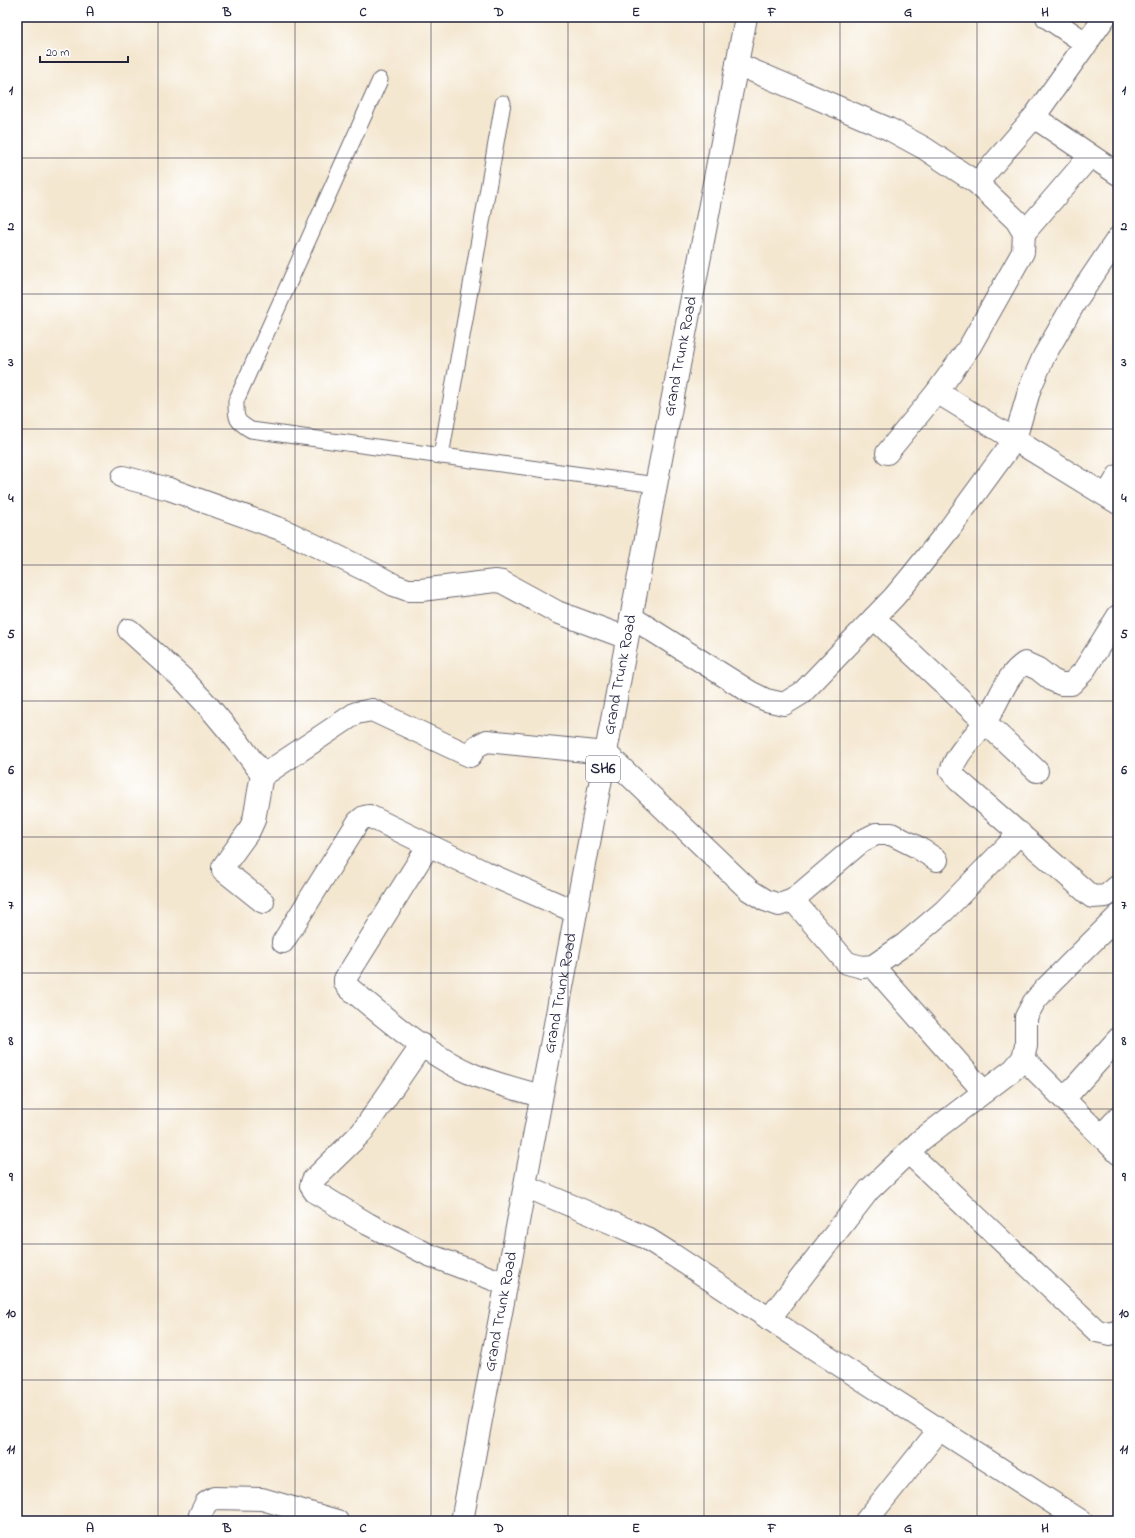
<svg xmlns="http://www.w3.org/2000/svg" width="1135" height="1538" font-family="'Indie Flower',sans-serif">
  <style>
    .lines { fill: none; stroke-linecap: round; stroke-linejoin: round }
    .lane-casing { stroke: #6c676f; stroke-width: 17 }
    .street-casing { stroke: #6c676f; stroke-width: 24 }
    .primary-casing { stroke: #6c676f; stroke-width: 24 }
    .lane { stroke: #fff; stroke-width: 15 }
    .street { stroke: #fff; stroke-width: 22 }
    .primary { stroke: #fff; stroke-width: 22 }
    .grid { fill: none; stroke: #22223b; stroke-width: 1; stroke-opacity: 0.55 }
    .labels { text-anchor: middle; dominant-baseline: central; stroke-width: 3; stroke-linejoin: round; paint-order: stroke }
    .shield { fill: #fff; stroke: #646476; stroke-width: 1 }
    .shield-label { font-size: 15px; font-weight: bold; fill: #22223b }
    .street-label { font-size: 16px; fill: #22223b; stroke: #fff }
    .neatline { fill: none; stroke: #22223b; stroke-width: 1.5 }
    .grid-label { font-size: 13px; text-anchor: middle; font-weight: bold; fill: #22223b }
  </style>
  <rect width="100%" height="100%" fill="#fff"/>
  <filter id="ink" filterUnits="userSpaceOnUse"><feTurbulence type="fractalNoise" baseFrequency=".025" numOctaves="2"/><feDisplacementMap in="SourceGraphic" scale="8" xChannelSelector="R" yChannelSelector="G"/><feConvolveMatrix kernelMatrix="1 2 1 2 8 2 1 2 1" color-interpolation-filters="sRGB"/></filter>
  <filter id="wash" filterUnits="userSpaceOnUse"><feTurbulence type="fractalNoise" baseFrequency=".012" numOctaves="4" result="noise"/><feDisplacementMap in="SourceGraphic" scale="16" xChannelSelector="R" yChannelSelector="G"/><feGaussianBlur stdDeviation="0.9" result="paint"/><feColorMatrix in="noise" values="0 0 0 0 0 0 0 0 0 0 0 0 0 0 0 0 0 1.4 0 .05"/><feComposite in="paint" operator="in"/></filter>
  <g filter="url(#wash)">
    <rect width="100%" height="100%" fill="#f4e7d0"/>
  </g>
  <g filter="url(#ink)">
    <g class="lines">
      <g class="lane-casing">
        <g id="lane">
          <path d="M380,80L236,401C236,418 235,421 251,430L656,485"/>
          <path d="M441,456L503,103"/>
        </g>
      </g>
      <g class="street-casing">
        <g id="street">
          <path d="M1047,17L1087,44"/>
          <path d="M737,64L889,129L924,148L977,183L1016,220L1024,233L1023,252L970,346L937,392L887,453"/>
          <path d="M1034,117L1118,174"/>
          <path d="M977,183L1034,117L1105,17"/>
          <path d="M1024,233L1090,156"/>
          <path d="M937,392L1118,503"/>
          <path d="M123,477L169,489L283,530L372,573L394,585L408,590H421L495,581L502,582L557,612L627,638"/>
          <path d="M1107,495L1118,476"/>
          <path d="M1118,616L1083,672L1071,684H1061L1052,680L1038,669L1025,663C1004,676 999,704 984,723C973,739 957,752 951,771L958,780L1092,897L1106,896L1118,886"/>
          <path d="M631,617L750,692L766,700L784,704L802,693L894,597L910,578L950,528L1015,439L1030,388L1044,356L1075,302L1118,238"/>
          <path d="M874,618L1037,771"/>
          <path d="M129,630L184,680L209,707L239,743L262,774H265L356,713L372,710L470,756L477,746L487,741L606,753L749,890L765,900L779,905L793,900L862,841L876,834H891L917,847L937,860"/>
          <path d="M262,774L254,820L249,831L223,867V870L263,902"/>
          <path d="M429,845L345,979V983L349,988C388,1020 427,1055 474,1075C496,1084 519,1090 541,1096"/>
          <path d="M793,900L847,963L862,967L873,966L905,944L944,911L1020,833"/>
          <path d="M283,942L358,822L364,817L369,816L484,872L576,912"/>
          <path d="M873,966L984,1092"/>
          <path d="M422,1045L362,1132L313,1180L311,1186L315,1192L368,1224L429,1255L506,1284"/>
          <path d="M1023,1058L1118,1153"/>
          <path d="M1064,1099L1118,1039"/>
          <path d="M1101,1136L1118,1118"/>
          <path d="M908,1152L1097,1331L1110,1334L1118,1331"/>
          <path d="M525,1186L617,1225L646,1238L673,1255L818,1351L1081,1521"/>
          <path d="M769,1319L869,1190L921,1140L1014,1069L1023,1058L1026,1046V1017L1034,1002L1046,988L1118,916"/>
          <path d="M199,1521L200,1515L206,1503L214,1498L262,1499L337,1521"/>
          <path d="M866,1521L939,1430"/>
        </g>
      </g>
      <g class="primary-casing">
        <g id="primary">
          <path id="s1" d="M462,1521L656,485L746,17"/>
        </g>
      </g>
      <use href="#lane" class="lane"/>
      <use href="#street" class="street"/>
      <use href="#primary" class="primary"/>
    </g>
  </g>
  <path class="grid" d="M158,17V1521M295,17V1521M431,17V1521M568,17V1521M704,17V1521M840,17V1521M977,17V1521M17,158H1118M17,294H1118M17,429H1118M17,565H1118M17,701H1118M17,837H1118M17,973H1118M17,1109H1118M17,1244H1118M17,1380H1118"/>
  <g class="labels">
    <rect class="shield" x="586" y="756" width="34" height="26" rx="3"/>
    <g class="shield-label">
      <text x="603" y="769">SH6</text>
    </g>
    <g class="street-label">
      <text stroke="none"><textPath href="#s1" startOffset="1185">Grand Trunk Road</textPath></text>
      <text stroke="none"><textPath href="#s1" startOffset="861">Grand Trunk Road</textPath></text>
      <text stroke="none"><textPath href="#s1" startOffset="537">Grand Trunk Road</textPath></text>
      <text stroke="none"><textPath href="#s1" startOffset="213">Grand Trunk Road</textPath></text>
    </g>
  </g>
  <rect width="1135" height="1538" fill="none" stroke="#fff" stroke-width="44"/>
  <path d="M40 56v6h88v-6" fill="none" stroke="#22223b" stroke-width="2"/>
  <text x="46" y="56" font-size="12" fill="#22223b" stroke="#ffffff" stroke-width="3" paint-order="stroke">20 m</text>
  <rect x="22" y="22" width="1091" height="1494" class="neatline"/>
  <g class="grid-label">
    <text x="90" y="16">A</text>
    <text x="227" y="16">B</text>
    <text x="363" y="16">C</text>
    <text x="499" y="16">D</text>
    <text x="636" y="16">E</text>
    <text x="772" y="16">F</text>
    <text x="908" y="16">G</text>
    <text x="1045" y="16">H</text>
    <text x="11" y="94">1</text>
    <text x="1124" y="94">1</text>
    <text x="11" y="230">2</text>
    <text x="1124" y="230">2</text>
    <text x="11" y="366">3</text>
    <text x="1124" y="366">3</text>
    <text x="11" y="502">4</text>
    <text x="1124" y="502">4</text>
    <text x="11" y="638">5</text>
    <text x="1124" y="638">5</text>
    <text x="11" y="774">6</text>
    <text x="1124" y="774">6</text>
    <text x="11" y="909">7</text>
    <text x="1124" y="909">7</text>
    <text x="11" y="1045">8</text>
    <text x="1124" y="1045">8</text>
    <text x="11" y="1181">9</text>
    <text x="1124" y="1181">9</text>
    <text x="11" y="1317">10</text>
    <text x="1124" y="1317">10</text>
    <text x="11" y="1453">11</text>
    <text x="1124" y="1453">11</text>
    <text x="90" y="1532">A</text>
    <text x="227" y="1532">B</text>
    <text x="363" y="1532">C</text>
    <text x="499" y="1532">D</text>
    <text x="636" y="1532">E</text>
    <text x="772" y="1532">F</text>
    <text x="908" y="1532">G</text>
    <text x="1045" y="1532">H</text>
  </g>
</svg>
